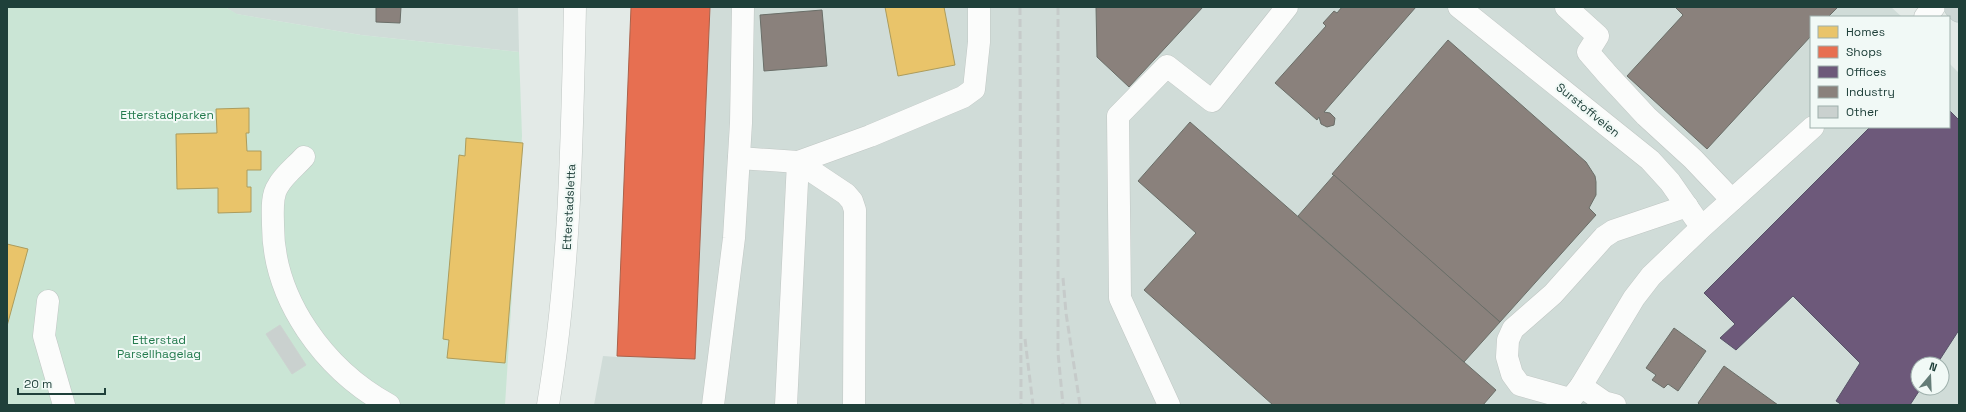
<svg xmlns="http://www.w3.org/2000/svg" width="1966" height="412" font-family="'Space Grotesk',sans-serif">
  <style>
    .built { fill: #d0dcd8; fill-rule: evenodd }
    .green { fill: #cae5d5 }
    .homes { fill: #e9c46a; stroke: #ac9c5c }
    .shops { fill: #e76f51; stroke: #ab614a }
    .offices { fill: #6d597a; stroke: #565267 }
    .industry { fill: #8a817c; stroke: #6a6e68 }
    .building { fill: #cad1cf; stroke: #ccd3d0 }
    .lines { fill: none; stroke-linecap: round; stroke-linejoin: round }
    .minor-casing { stroke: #c0c7c4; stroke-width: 23 }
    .major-casing { stroke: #bbc7c4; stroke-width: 23 }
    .minor { stroke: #fbfcfb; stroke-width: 22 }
    .major { stroke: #ccd6d4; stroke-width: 22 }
    .rail { stroke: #c6cbca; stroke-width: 3; stroke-dasharray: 8 4; stroke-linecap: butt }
    .labels { text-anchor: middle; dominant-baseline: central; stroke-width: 4; stroke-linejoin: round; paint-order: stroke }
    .street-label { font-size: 12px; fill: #1f403a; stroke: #f1f9f6 }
    .park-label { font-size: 12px; fill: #247b4e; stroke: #f1f9f6 }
  </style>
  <rect width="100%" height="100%" fill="#e3eae7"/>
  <g class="built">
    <path d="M225,7H518L519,52L361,35L236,14Z"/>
    <path d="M632,7H1891L1902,17H1811V127H1949V63L1959,73V405H594L603,356L617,357ZM1918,364H1942V388H1918Z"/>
  </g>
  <path class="green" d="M7,7H225L237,14L361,35L519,52L522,136L505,405H7Z"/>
  <g class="homes">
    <path d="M885,7H944L955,65L898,76Z"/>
    <path d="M249,108V133H246L247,151H261V170H247V187H251V212L218,213V188L177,189L176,134L217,133L216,109Z"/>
    <path d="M466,138L523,143L505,363L447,358L449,340L443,339L459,155L465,156Z"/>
    <path d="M7,244L28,249L7,326Z"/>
  </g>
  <path class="shops" d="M631,7H710L695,359L617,356Z"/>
  <path class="offices" d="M1949,110L1959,120V330L1937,364H1918V388H1921L1910,405H1842L1836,401L1860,363L1793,296L1736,350L1720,338L1735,324L1704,293L1870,127H1949Z"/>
  <g class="industry">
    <path d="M376,7H401L400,23L376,22Z"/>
    <path d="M1096,7H1203L1129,87L1097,57Z"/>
    <path d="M1342,7H1416L1324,112L1330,113L1335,118L1334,125L1327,127L1321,124L1319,117L1317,120L1275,83L1326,26L1323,23L1334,11L1337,13Z"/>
    <path d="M1675,7H1838L1828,17H1811V36L1707,149L1627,76L1683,15Z"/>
    <path d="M822,10L827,66L764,71L760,15Z"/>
    <path d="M1448,40L1586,162L1595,176L1596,182V195L1589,208L1596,215L1500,322L1332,174Z"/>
    <path d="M1190,122L1496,390L1483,405H1273L1144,290L1196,233L1138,181Z"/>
    <path d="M1334,175L1500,322L1464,362L1298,216Z"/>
    <path d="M1674,328L1706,351L1678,391L1668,384L1664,388L1652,380L1656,375L1646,368Z"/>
    <path d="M1724,366L1778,405H1700L1698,403Z"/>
  </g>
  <path class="building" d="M280,325L306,365L292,374L266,334Z"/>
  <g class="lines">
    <g class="minor-casing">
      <g id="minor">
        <path d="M1459,7L1650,160L1670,182L1695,218"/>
        <path d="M1566,7L1598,36L1588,52L1608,75L1646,116L1693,159L1732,200"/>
        <path d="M1925,17L1934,7"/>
        <path d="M304,157C296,166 284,175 278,186C271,196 273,213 273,225C273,300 325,370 389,405"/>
        <path d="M739,158L798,162L870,136L963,97L974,89L979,42V7"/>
        <path d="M798,162L846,194L852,201L855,210L854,405"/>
        <path d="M48,301L44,336L64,405"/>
        <path d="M1581,386L1604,402L1615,405"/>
        <path d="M1570,399L1520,385L1512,374L1507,357L1508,340L1513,329L1553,294L1604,237L1613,231L1687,206"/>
        <path d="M548,405C570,273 572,140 575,7"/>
        <path d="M713,405L734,238L741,123L743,7"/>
        <path d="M786,405L798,162"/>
        <path d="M1169,405L1120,298L1118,116L1167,66L1212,101L1287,7"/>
        <path d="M1566,405L1581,386L1634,298L1651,276L1702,227L1813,127"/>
      </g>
    </g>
    <g class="major-casing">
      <path id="major" d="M1955,7L1959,11"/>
    </g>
    <use href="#minor" class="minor"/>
    <use href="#major" class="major"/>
    <g class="rail">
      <path d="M1020,7L1021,405"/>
      <path d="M1058,7V353L1063,405"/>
      <path d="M1063,278L1066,313L1080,405"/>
      <path d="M1025,339L1033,405"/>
    </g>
  </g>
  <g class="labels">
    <g class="street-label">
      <text transform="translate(1588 110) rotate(39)">Surstoffveien</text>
      <text transform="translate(569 207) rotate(-87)">Etterstadsletta</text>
    </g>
    <g class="park-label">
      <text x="167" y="115">Etterstadparken</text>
      <text x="159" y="340">Etterstad<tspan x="159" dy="14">Parsellhagelag</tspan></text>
    </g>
  </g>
  <rect width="1966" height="412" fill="none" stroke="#1f403a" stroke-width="16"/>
  <rect x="1810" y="16" width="140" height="112" fill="#f1f9f6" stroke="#9dafab"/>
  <rect x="1818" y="26" width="20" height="12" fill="#e9c46a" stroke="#9dafab"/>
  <text x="1846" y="36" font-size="12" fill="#1f403a">Homes</text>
  <rect x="1818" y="46" width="20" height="12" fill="#e76f51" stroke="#9dafab"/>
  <text x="1846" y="56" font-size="12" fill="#1f403a">Shops</text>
  <rect x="1818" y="66" width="20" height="12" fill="#6d597a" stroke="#9dafab"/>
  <text x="1846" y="76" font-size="12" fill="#1f403a">Offices</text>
  <rect x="1818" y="86" width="20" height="12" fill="#8a817c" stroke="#9dafab"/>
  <text x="1846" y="96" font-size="12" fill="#1f403a">Industry</text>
  <rect x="1818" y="106" width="20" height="12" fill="#cad1cf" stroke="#9dafab"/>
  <text x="1846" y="116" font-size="12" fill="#1f403a">Other</text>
  <g transform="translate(1930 376) rotate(19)"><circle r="19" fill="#f1f9f6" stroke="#9dafab"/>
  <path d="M0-3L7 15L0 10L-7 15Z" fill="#647c77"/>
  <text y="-6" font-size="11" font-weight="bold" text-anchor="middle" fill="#1f403a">N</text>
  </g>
  <path d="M18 388v6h87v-6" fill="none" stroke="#1f403a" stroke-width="2"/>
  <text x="24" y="388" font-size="12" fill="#1f403a" stroke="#f1f9f6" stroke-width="3" paint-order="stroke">20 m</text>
</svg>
